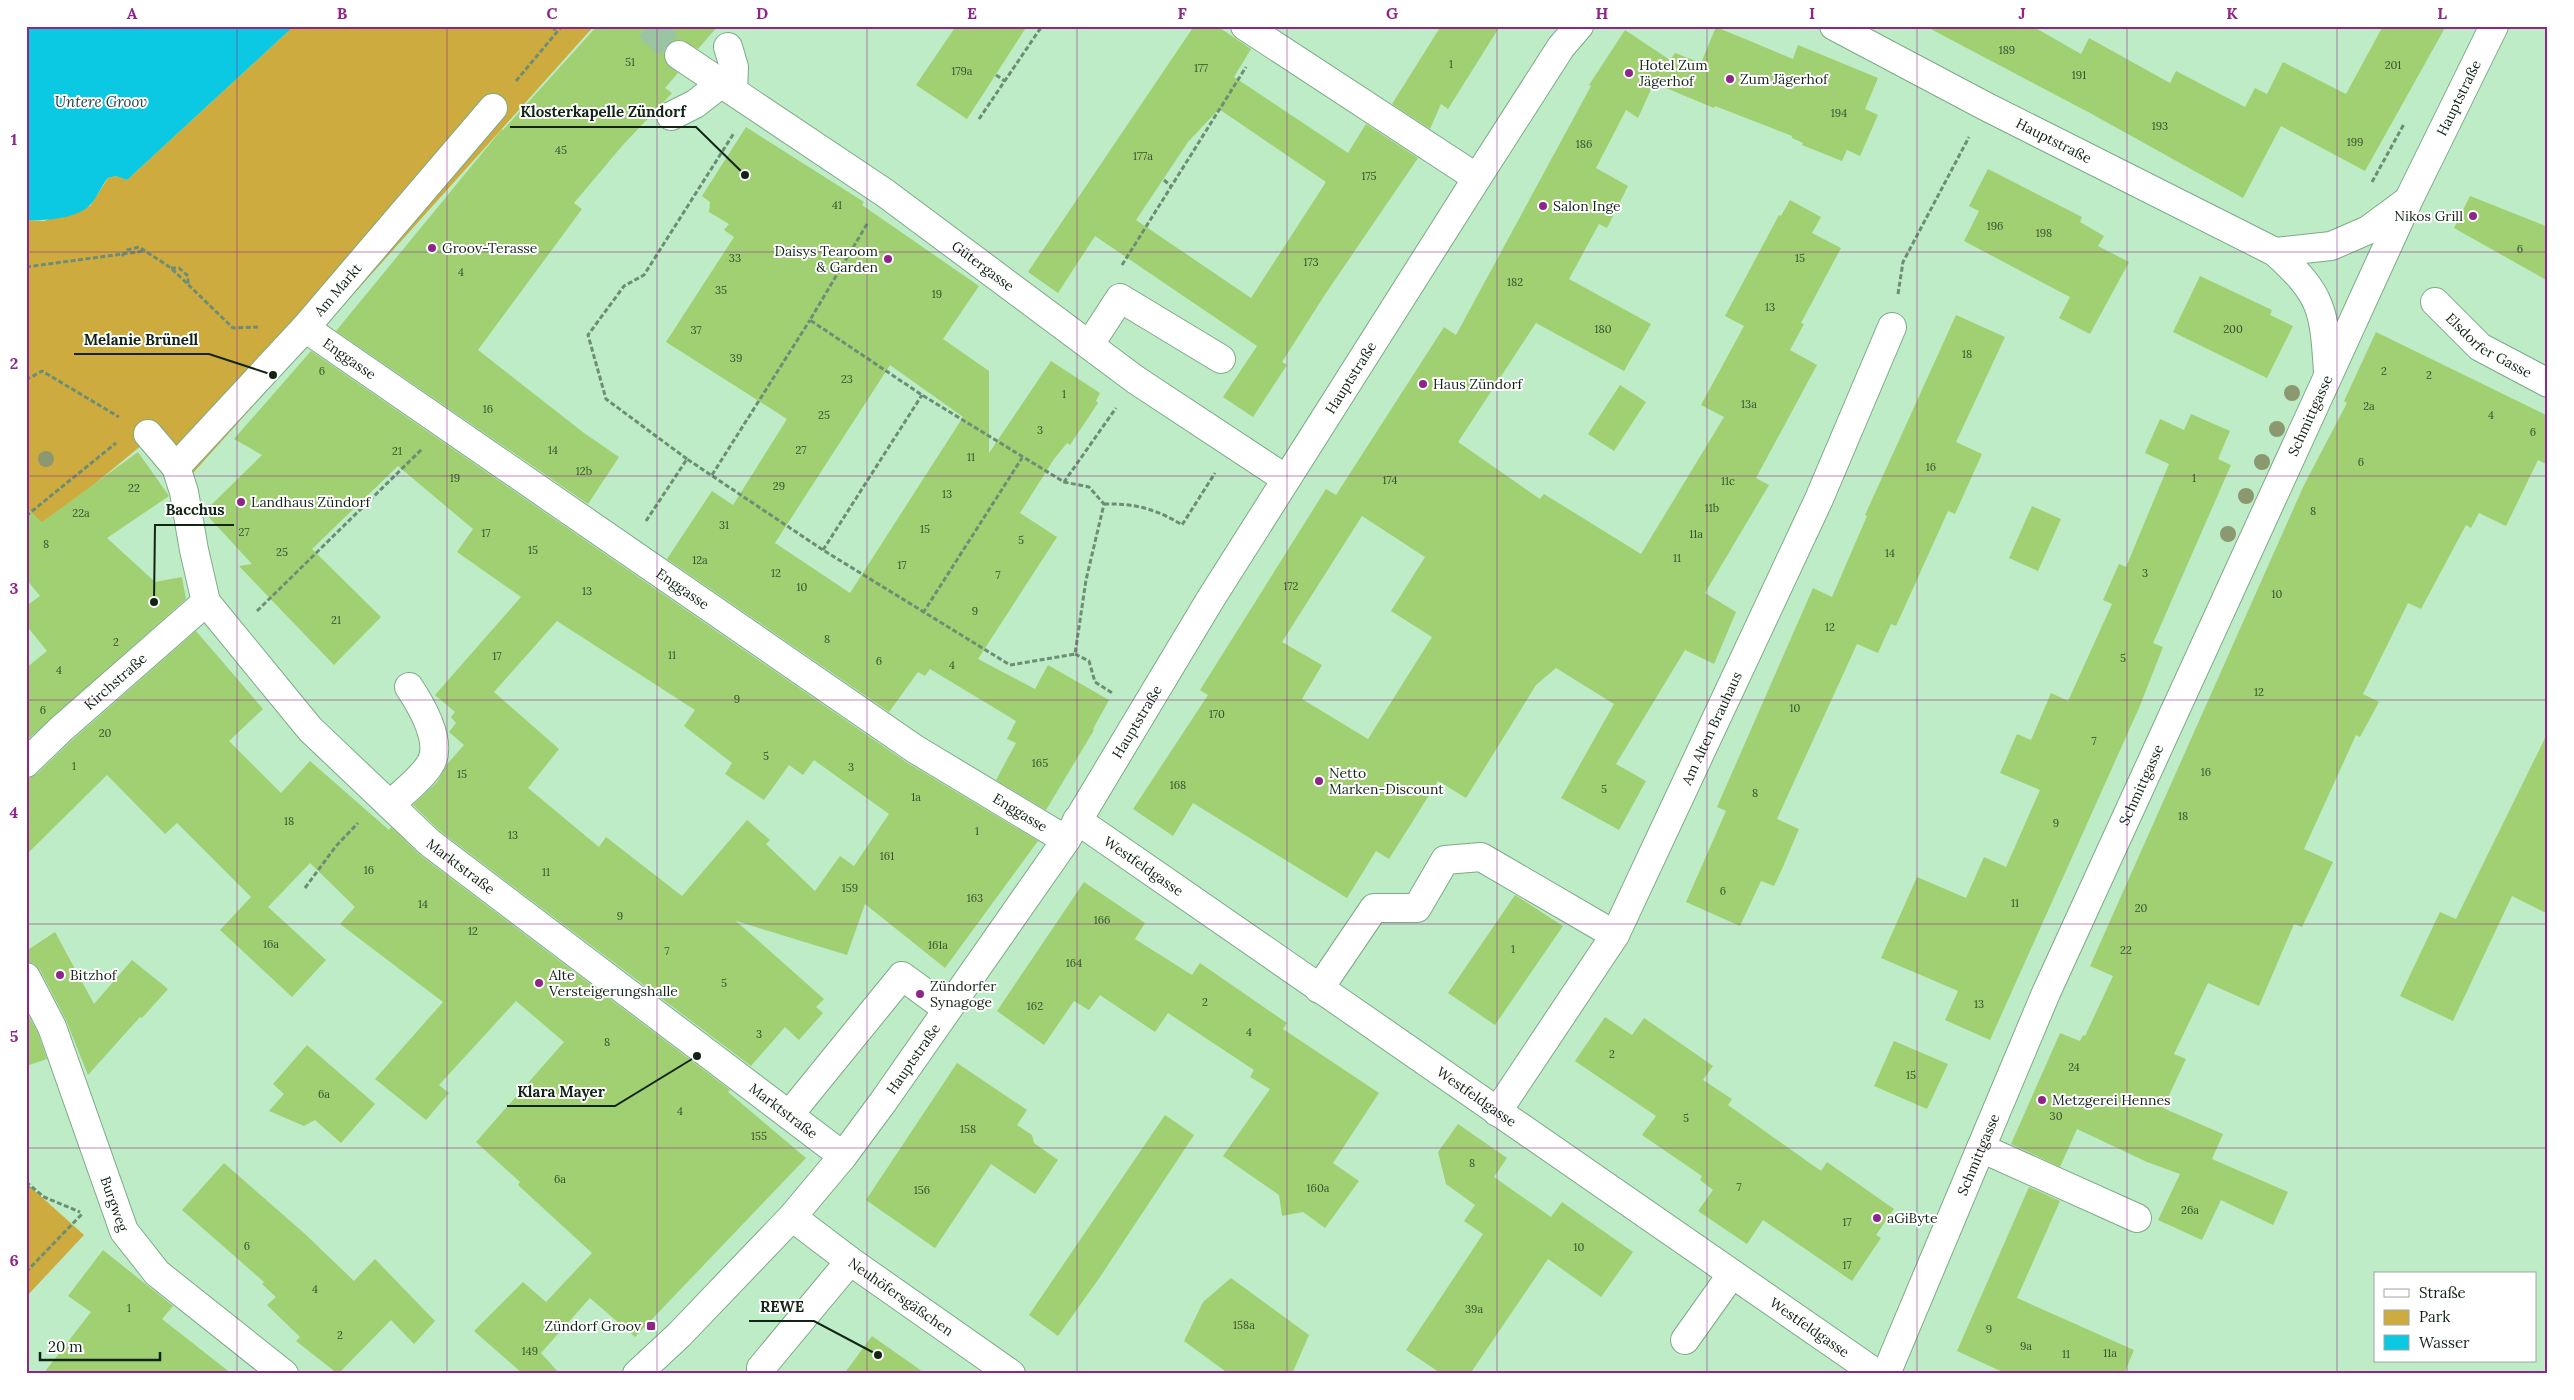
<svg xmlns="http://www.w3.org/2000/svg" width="2574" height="1400" font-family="Lora,serif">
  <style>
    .green { fill: #ceab3f }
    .water { fill: #0bc9e2 }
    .building { fill: #a1d073; fill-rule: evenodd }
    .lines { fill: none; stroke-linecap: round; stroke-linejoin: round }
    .minor-tunnel { stroke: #9bc4a3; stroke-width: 28; stroke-dasharray: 28 14; stroke-linecap: butt }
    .minor-casing { stroke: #7daa86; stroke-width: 30 }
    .major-casing { stroke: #7daa86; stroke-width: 30 }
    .path { stroke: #6d8e74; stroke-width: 3; stroke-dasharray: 5 2.5; stroke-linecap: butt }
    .minor { stroke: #fff; stroke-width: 28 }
    .major { stroke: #fff; stroke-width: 28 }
    .tree { fill: #8c986f }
    .grid { fill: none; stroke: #8f2589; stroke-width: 1; stroke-opacity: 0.55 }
    .poi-dot { fill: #8f2589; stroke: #fff; stroke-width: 2 }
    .labels { text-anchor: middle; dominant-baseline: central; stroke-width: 4; stroke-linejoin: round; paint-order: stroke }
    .number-label { font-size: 11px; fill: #364f2d }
    .poi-label { font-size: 14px; fill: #122416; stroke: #fff; text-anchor: start }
    .street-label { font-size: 14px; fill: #122416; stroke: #fff }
    .water-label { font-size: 15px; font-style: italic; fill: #294247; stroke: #fff }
    .leader { fill: none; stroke: #122416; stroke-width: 2 }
    .callout-dot { fill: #122416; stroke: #fff; stroke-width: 2 }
    .callout-label { font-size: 15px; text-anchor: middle; font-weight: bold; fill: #122416; stroke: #fff; stroke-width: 4; stroke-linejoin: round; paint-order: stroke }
    .neatline { fill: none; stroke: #8f2589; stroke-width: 2 }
    .grid-label { font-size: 16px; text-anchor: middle; font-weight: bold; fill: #8f2589 }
  </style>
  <rect width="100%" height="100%" fill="#bdecc6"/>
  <g class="green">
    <path d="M294,26H594L176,492L142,445L26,540V220L44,221L90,206L108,178L116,176L127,180Z"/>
    <path d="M26,1183L84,1235L26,1297Z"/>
  </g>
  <path class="water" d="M26,26H294L127,180L116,176L108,178C101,186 98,196 91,204C78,219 44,221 26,220Z"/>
  <g class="building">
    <path d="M597,26H718L698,49L681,40L673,41L666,46L664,53L665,61L678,73L665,88L672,93L622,146L574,203L582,209L478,350L584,433L619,457L588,504L336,331L502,129L503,130Z"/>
    <path d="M956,26H1027L967,119L916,85Z"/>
    <path d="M1194,26H1217L1251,49L1234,77L1348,153L1366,124L1418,158L1326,293L1282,362L1287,365L1253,417L1223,397L1257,346L1095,236L1058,293L1028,272ZM1219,109L1326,182L1251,298L1136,220L1188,142Z"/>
    <path d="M1441,26H1500L1448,109L1441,104L1430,129L1392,104Z"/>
    <path d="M1925,26H2032L2081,54L2089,38L2170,83L2176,71L2245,107L2255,88L2267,94L2283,62L2346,94L2383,26H2446L2365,171L2281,126L2243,198L2090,113Z"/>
    <path d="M1716,27L1793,59L1798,45L1878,78L1865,109L1878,115L1860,156L1847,150L1842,161L1802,145L1803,143L1792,138V136L1715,106L1714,108L1654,83L1638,118L1626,110L1596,168L1628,186L1607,228L1599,224L1569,279L1651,324L1624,371L1536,323L1458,442L1540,499L1544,494L1641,554L1724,417L1701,405L1744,326L1725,316L1779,215L1781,216L1790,200L1821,217L1812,233L1841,248L1801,323L1804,324L1790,350L1817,365L1756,478L1769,485L1705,593L1736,612L1714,664L1685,650L1616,764L1646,781L1619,830L1561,798L1614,704L1556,668L1536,685L1466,798L1438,781L1389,859L1376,851L1347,898L1193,803L1173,836L1133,809L1208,695L1200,690L1326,489L1336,495L1444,327L1456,335L1591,86L1589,85L1625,30L1670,60L1675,53L1701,63ZM1362,516L1425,557L1391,611L1432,637L1368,739L1302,699L1322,665L1282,642Z"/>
    <path d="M746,127L864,202L862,205L979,286L943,339L989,371V453L1051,361L1100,393L1096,401L1098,403L1070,445L1067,443L1054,459L1020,513L1057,537L978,659L1035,689L1048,665L1109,700L1093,729L1094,730L1046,810L996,780L1016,743L1007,739L1016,721L930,669L925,676L918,672L889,712L667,559L712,491L733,505L787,419L666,342L734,237L724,230L729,224L709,212L710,202L702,196ZM890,365L963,417L850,593L775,543Z"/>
    <path d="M1988,169L2082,217L2080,222L2104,236L2098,246L2129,262L2090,334L2059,318L2070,297L1964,241L1979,211L1969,206Z"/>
    <path d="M2470,196L2548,227V281L2454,228Z"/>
    <path d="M2200,276L2272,310L2270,315L2293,326L2267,378L2173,332Z"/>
    <path d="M1956,315L2005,337L1956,442L1982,454L1955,514L1948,511L1896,626L1891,624L1878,653L1857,644L1777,819L1799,829L1782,869L1774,886L1761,881L1740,926L1686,902L1726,811L1717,807L1813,588L1832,597L1867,516L1865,515Z"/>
    <path d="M2376,332L2548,416V465L2538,460L2506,526L2479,513L2471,528L2466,525L2421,609L2408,603L2363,694L2379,702L2360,737L2356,735L2304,849L2333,862L2302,927L2294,924L2259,1006L2208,983L2174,1054L2186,1059L2163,1108L2223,1134L2212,1159L2288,1192L2273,1225L2221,1200L2202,1240L2158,1220L2180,1174L2147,1162L2077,1129L2060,1167L2011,1144L2060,1033L2080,1041L2083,1035L2085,1036L2113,976L2090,966L2304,485L2347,403L2344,401Z"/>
    <path d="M311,351L906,762L1038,841L945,968L865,904L847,955L736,921L824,999L816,1007L823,1013L799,1040L785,1027L751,1066L440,831L413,805L437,782L448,763L464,745L449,732L456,723L451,717L455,712L435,695L521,597L457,552L473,529L398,466L312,549L381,617L334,665L239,566L252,564L204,512L262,455L234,439ZM557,621L695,710L684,726L732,763L725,774L764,800L789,765L803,775L814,760L889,814L854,866L840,856L815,891L766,844L770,840L747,820L682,896L606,837L599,847L528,788L559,749L494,692Z"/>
    <path d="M1620,385L1646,402L1614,451L1588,434Z"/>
    <path d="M2191,414L2230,431L2218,459L2231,465L2153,643L2163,647L2139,708L1990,1040L1945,1020L1958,991L1881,958L1917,877L1966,898L1984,857L2006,867L2040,790L2000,773L2017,734L2031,740L2051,693L2068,701L2112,604L2103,600L2119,564L2126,567L2169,464L2145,453L2160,419L2184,430Z"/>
    <path d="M138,452L169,496L107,538L155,582L182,577L186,599L26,741V668L47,651L26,625V606L40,596L26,579V507L42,522Z"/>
    <path d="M2032,506L2061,519L2038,571L2009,558Z"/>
    <path d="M196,631L263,709L229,741L281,793L310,761L389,830L391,827L420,855L730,1090L728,1092L806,1158L635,1337L590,1298L541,1353L560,1374H523L474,1331L523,1282L546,1302L592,1253L518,1185L520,1182L476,1142L564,1042L516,1001L439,1085L449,1093L426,1120L375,1079L443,1002L340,924L355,907L310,863L268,907L326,960L292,997L220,930L251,897L177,823L165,834L107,775L26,855V778L37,774L71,741Z"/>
    <path d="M2548,732V914L2512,896L2453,1021L2400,996L2440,912L2456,919Z"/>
    <path d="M1084,882L1145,923L1135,939L1192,975L1200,963L1287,1023L1283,1029L1379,1093L1333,1163L1359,1181L1325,1228L1303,1212L1282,1216L1279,1195L1223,1156L1270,1089L1250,1077L1254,1070L1210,1041L1168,1013L1155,1032L1100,995L1089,1010L1074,1001L1044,1045L997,1011Z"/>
    <path d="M1515,895L1563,926L1495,1025L1448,993Z"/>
    <path d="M55,932L94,1004L132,960L168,989L142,1018L140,1017L88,1075L66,1020L40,970L34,964L26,961V951Z"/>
    <path d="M26,1011L38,1033L47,1059L26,1066Z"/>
    <path d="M1605,1017L1632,1035L1644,1018L1713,1066L1703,1080L1732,1099L1728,1105L1821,1171L1827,1162L1894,1209L1876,1235L1881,1238L1852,1281L1763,1220L1747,1244L1698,1211L1713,1190L1700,1180L1702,1176L1642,1135L1656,1116L1575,1061Z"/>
    <path d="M1894,1041L1948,1064L1927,1109L1874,1086Z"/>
    <path d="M307,1045L375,1104L341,1143L315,1120L304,1126L269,1111L284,1094L273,1084Z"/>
    <path d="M957,1063L1027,1110L1017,1125L1032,1135L1034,1143L1058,1160L1035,1194L991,1164L935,1248L866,1200Z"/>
    <path d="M1165,1115L1194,1135L1100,1277L1058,1336L1029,1315Z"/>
    <path d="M1458,1124L1507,1158L1494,1177L1551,1217L1562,1202L1633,1252L1601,1297L1548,1259L1470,1374H1442L1406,1350L1483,1234L1464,1221L1475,1205L1446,1184L1438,1152Z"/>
    <path d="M224,1163L305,1234L354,1281L375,1259L435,1321L414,1344L391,1320L338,1374L296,1341L300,1337L267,1305L276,1297L262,1284L264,1282L182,1210Z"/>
    <path d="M2029,1187L2060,1201L2017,1298L2134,1350L2124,1374H2007L1957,1351Z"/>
    <path d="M103,1250L173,1306L162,1319L232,1374H43L91,1312L68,1296Z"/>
    <path d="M1231,1278L1309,1335L1292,1374H1229L1184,1341L1203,1302Z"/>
    <path d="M872,1336L926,1374H844Z"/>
  </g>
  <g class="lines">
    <path class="minor-tunnel" d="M648,26L679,55"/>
    <g class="minor-casing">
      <g id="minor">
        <path d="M1245,26L1477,178"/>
        <path d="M728,47L734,67L733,91"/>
        <path id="s1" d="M679,55L885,193L1136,380L1286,479"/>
        <path d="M671,116L695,104L722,83"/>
        <path id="s2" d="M2435,302L2480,347L2548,383"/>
        <path id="s3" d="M305,328L915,749L1066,840"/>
        <path d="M1090,344L1120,298L1221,359"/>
        <path id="s4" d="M148,434L176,467L184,492L194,550L206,602L310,729L430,843L843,1156"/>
        <path id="s5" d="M176,467L305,328L493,108"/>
        <path id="s6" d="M26,763L60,730L206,602"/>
        <path d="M390,805C402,793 419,781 429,766C445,744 421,705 409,687"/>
        <path id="s7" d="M1077,820L1877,1374"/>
        <path id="s8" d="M26,977L52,1027L124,1231L157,1273L284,1374"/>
        <path d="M1319,989L1374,908H1417L1445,860L1481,857L1615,935"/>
        <path id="s9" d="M1497,1112L1615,935L1819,499L1892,327"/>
        <path d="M789,1115L902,976L947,1009"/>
        <path d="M1981,1148L2137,1218"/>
        <path id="s10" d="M792,1217L850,1261L1011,1374"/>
        <path d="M1685,1340L1732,1274"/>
        <path d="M761,1368L850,1261"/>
      </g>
    </g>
    <g class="major-casing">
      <g id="major">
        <path id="s11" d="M1834,26L1985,106L2275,252C2323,295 2324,310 2328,372"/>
        <path d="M2275,252L2331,246L2368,230L2406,202"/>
        <path id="s12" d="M637,1374L679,1335L792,1217L843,1156L883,1102L1066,840L1210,600L1477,178L1561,47L1579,26"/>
        <path id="s13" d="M1886,1374L2046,993L2409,199L2494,26"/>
      </g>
    </g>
    <g class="path">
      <path d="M553,26L556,33"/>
      <path d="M996,75L1005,81"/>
      <path d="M516,81L562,26"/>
      <path d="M979,119L1042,26"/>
      <path d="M1164,180L1171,186"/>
      <path d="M2372,182L2404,124"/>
      <path d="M867,224L810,320L922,395L1064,482L1116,408"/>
      <path d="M122,256L127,250L139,247L171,268L233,328L258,327"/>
      <path d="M1122,265L1246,67"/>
      <path d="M26,267L145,251"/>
      <path d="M171,268H179L188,276V284"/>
      <path d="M1898,294L1903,262L1969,137"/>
      <path d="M26,380L42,371L119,417"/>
      <path d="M687,459L606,399L588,335L624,286L644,275L734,133"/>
      <path d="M712,475L810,320"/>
      <path d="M1104,504C1133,503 1157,509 1182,525L1215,473"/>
      <path d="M26,516L116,443"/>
      <path d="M646,521L687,459L823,550L1010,665L1075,654L1086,580L1104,504L1089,487L1064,482"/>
      <path d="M823,550L922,395"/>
      <path d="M257,611L422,449"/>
      <path d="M923,613L1022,458"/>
      <path d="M1075,654L1089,661L1095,682L1114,694"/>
      <path d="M305,888L336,846L358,823"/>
      <path d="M26,1182L44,1197L80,1212"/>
      <path d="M26,1190L30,1186"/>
      <path d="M26,1272L82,1214"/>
    </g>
    <use href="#minor" class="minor"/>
    <use href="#major" class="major"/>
  </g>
  <g class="tree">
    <circle cx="2292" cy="393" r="8"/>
    <circle cx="2277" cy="429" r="8"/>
    <circle cx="46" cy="459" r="8"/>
    <circle cx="2262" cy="462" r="8"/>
    <circle cx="2246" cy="496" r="8"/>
    <circle cx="2228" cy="534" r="8"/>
  </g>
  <path class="grid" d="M237,26V1374M447,26V1374M657,26V1374M867,26V1374M1077,26V1374M1287,26V1374M1497,26V1374M1707,26V1374M1917,26V1374M2127,26V1374M2337,26V1374M26,252H2548M26,476H2548M26,700H2548M26,924H2548M26,1148H2548"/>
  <g class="poi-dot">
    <circle cx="1629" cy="73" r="5"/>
    <circle cx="1730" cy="79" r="5"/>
    <circle cx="1543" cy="206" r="5"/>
    <circle cx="2473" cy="216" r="5"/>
    <circle cx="432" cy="248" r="5"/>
    <circle cx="888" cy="259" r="5"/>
    <circle cx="1423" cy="384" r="5"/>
    <circle cx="241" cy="502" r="5"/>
    <circle cx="1319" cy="781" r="5"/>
    <circle cx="60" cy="975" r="5"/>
    <circle cx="539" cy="983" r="5"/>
    <circle cx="920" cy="994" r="5"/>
    <circle cx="2042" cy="1100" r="5"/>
    <circle cx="1877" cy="1218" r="5"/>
    <rect x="646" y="1321" width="10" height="10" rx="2.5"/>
  </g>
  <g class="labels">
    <g class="number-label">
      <text x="2007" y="50">189</text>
      <text x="630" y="62">51</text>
      <text x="1451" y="64">1</text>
      <text x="2393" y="65">201</text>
      <text x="1201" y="68">177</text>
      <text x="962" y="71">179a</text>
      <text x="2079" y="75">191</text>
      <text x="1839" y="113">194</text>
      <text x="2160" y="126">193</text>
      <text x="2355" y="142">199</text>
      <text x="1584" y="144">186</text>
      <text x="561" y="150">45</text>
      <text x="1143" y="156">177a</text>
      <text x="1369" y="176">175</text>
      <text x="837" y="205">41</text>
      <text x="1995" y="226">196</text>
      <text x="2044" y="233">198</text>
      <text x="2520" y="249">6</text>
      <text x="735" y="258">33</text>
      <text x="1800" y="258">15</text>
      <text x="1311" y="262">173</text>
      <text x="461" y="272">4</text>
      <text x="1515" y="282">182</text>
      <text x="721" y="290">35</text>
      <text x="937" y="294">19</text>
      <text x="1770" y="307">13</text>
      <text x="1603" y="329">180</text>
      <text x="2233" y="329">200</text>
      <text x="696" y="330">37</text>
      <text x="1967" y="354">18</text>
      <text x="736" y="358">39</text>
      <text x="322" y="371">6</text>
      <text x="2384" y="371">2</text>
      <text x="2429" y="375">2</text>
      <text x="847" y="379">23</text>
      <text x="1064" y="394">1</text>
      <text x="1749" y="404">13a</text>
      <text x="2369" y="406">2a</text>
      <text x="488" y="409">16</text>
      <text x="824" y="415">25</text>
      <text x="2491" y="415">4</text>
      <text x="1040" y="430">3</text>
      <text x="2533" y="432">6</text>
      <text x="553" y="450">14</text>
      <text x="801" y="450">27</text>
      <text x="397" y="451">21</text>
      <text x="971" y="457">11</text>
      <text x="2361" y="462">6</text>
      <text x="1931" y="467">16</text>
      <text x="584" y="471">12b</text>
      <text x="455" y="478">19</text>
      <text x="2194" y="478">1</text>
      <text x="1390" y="480">174</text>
      <text x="1728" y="481">11c</text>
      <text x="779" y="486">29</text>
      <text x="134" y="488">22</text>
      <text x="947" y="494">13</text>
      <text x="1712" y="508">11b</text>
      <text x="2313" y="511">8</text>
      <text x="81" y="513">22a</text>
      <text x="724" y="525">31</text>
      <text x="925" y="529">15</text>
      <text x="244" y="532">27</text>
      <text x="486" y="533">17</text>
      <text x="1696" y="534">11a</text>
      <text x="1021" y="540">5</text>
      <text x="46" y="544">8</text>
      <text x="533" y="550">15</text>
      <text x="282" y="552">25</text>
      <text x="1890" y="553">14</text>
      <text x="1677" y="558">11</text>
      <text x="700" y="560">12a</text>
      <text x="902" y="565">17</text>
      <text x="776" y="573">12</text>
      <text x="2145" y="573">3</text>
      <text x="998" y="575">7</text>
      <text x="1291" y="586">172</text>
      <text x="802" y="587">10</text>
      <text x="587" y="591">13</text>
      <text x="2277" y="594">10</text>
      <text x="975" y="611">9</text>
      <text x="336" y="620">21</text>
      <text x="1830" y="627">12</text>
      <text x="827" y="639">8</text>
      <text x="116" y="642">2</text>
      <text x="672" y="655">11</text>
      <text x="497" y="656">17</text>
      <text x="2123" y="658">5</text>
      <text x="879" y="661">6</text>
      <text x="952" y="665">4</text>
      <text x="59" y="670">4</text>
      <text x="2259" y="692">12</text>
      <text x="737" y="699">9</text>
      <text x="1795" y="708">10</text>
      <text x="43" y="710">6</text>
      <text x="1217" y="714">170</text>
      <text x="105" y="733">20</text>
      <text x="2094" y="741">7</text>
      <text x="766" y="756">5</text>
      <text x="1040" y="763">165</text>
      <text x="74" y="766">1</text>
      <text x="851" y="767">3</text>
      <text x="2206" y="772">16</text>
      <text x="462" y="774">15</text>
      <text x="1178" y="785">168</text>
      <text x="1604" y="789">5</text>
      <text x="1755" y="793">8</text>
      <text x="916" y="797">1a</text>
      <text x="2183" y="816">18</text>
      <text x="289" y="821">18</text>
      <text x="2056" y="823">9</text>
      <text x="977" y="831">1</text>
      <text x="513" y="835">13</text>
      <text x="887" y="856">161</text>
      <text x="369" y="870">16</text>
      <text x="546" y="872">11</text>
      <text x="850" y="888">159</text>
      <text x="1723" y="891">6</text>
      <text x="975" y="898">163</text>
      <text x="2015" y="903">11</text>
      <text x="423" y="904">14</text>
      <text x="2141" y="908">20</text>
      <text x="620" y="916">9</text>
      <text x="1102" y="920">166</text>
      <text x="473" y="931">12</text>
      <text x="271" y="944">16a</text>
      <text x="938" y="945">161a</text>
      <text x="1513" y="949">1</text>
      <text x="2126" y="950">22</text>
      <text x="667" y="951">7</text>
      <text x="1074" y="963">164</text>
      <text x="724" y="983">5</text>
      <text x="1205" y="1002">2</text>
      <text x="1979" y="1004">13</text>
      <text x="1035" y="1006">162</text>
      <text x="1249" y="1032">4</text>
      <text x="759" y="1034">3</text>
      <text x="607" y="1042">8</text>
      <text x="1612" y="1054">2</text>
      <text x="2074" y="1067">24</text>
      <text x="1911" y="1075">15</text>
      <text x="324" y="1094">6a</text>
      <text x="680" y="1111">4</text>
      <text x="2056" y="1116">30</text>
      <text x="1686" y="1118">5</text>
      <text x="968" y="1129">158</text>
      <text x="759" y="1136">155</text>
      <text x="1472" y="1163">8</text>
      <text x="560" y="1179">6a</text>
      <text x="1739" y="1187">7</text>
      <text x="1318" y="1188">160a</text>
      <text x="922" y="1190">156</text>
      <text x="2190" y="1210">26a</text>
      <text x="1847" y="1222">17</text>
      <text x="247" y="1246">6</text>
      <text x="1579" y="1247">10</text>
      <text x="1847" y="1265">17</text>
      <text x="315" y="1289">4</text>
      <text x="129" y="1308">1</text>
      <text x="1474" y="1309">39a</text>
      <text x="1244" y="1325">158a</text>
      <text x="1989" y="1329">9</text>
      <text x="340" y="1335">2</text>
      <text x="2026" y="1346">9a</text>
      <text x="530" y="1351">149</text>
      <text x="2110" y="1353">11a</text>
      <text x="2066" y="1354">11</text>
    </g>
    <g class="poi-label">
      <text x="1639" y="65">Hotel Zum<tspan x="1639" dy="16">Jägerhof</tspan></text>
      <text x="1740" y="79">Zum Jägerhof</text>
      <text x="1553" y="206">Salon Inge</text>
      <text x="2463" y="216" text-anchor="end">Nikos Grill</text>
      <text x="442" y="248">Groov-Terasse</text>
      <text x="878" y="251" text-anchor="end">Daisys Tearoom<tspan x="878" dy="16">&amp; Garden</tspan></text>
      <text x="1433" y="384">Haus Zündorf</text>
      <text x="251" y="502">Landhaus Zündorf</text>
      <text x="1329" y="773">Netto<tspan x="1329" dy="16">Marken-Discount</tspan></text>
      <text x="70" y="975">Bitzhof</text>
      <text x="549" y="975">Alte<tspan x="549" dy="16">Versteigerungshalle</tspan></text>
      <text x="930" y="986">Zündorfer<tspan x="930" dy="16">Synagoge</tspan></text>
      <text x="2052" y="1100">Metzgerei Hennes</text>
      <text x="1887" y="1218">aGiByte</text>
      <text x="641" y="1326" text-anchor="end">Zündorf Groov</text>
    </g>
    <g class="street-label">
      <text stroke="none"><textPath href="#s13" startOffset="1399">Hauptstraße</textPath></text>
      <text stroke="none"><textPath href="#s11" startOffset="248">Hauptstraße</textPath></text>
      <text stroke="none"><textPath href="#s1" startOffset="370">Gütergasse</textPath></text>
      <text stroke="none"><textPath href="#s5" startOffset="240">Am Markt</textPath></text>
      <text stroke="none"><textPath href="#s2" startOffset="70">Elsdorfer Gasse</textPath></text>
      <text stroke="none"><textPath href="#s3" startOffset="54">Enggasse</textPath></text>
      <text stroke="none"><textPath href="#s12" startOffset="1230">Hauptstraße</textPath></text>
      <text stroke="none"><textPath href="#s13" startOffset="1048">Schmittgasse</textPath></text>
      <text stroke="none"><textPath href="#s3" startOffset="459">Enggasse</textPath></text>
      <text stroke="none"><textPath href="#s6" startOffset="121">Kirchstraße</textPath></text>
      <text stroke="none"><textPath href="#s12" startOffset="825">Hauptstraße</textPath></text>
      <text stroke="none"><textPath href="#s9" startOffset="441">Am Alten Brauhaus</textPath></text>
      <text stroke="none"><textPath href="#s13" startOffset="642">Schmittgasse</textPath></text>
      <text stroke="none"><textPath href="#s3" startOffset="864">Enggasse</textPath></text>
      <text stroke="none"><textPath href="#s4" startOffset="550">Marktstraße</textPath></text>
      <text stroke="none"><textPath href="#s7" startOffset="81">Westfeldgasse</textPath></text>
      <text stroke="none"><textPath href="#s12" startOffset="420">Hauptstraße</textPath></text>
      <text stroke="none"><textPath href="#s7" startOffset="486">Westfeldgasse</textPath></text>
      <text stroke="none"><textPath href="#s4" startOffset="955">Marktstraße</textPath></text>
      <text stroke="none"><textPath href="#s13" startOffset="238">Schmittgasse</textPath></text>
      <text stroke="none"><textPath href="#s8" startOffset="244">Burgweg</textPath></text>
      <text stroke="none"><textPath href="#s10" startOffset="135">Neuhöfersgäßchen</textPath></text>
      <text stroke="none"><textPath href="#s7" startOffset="891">Westfeldgasse</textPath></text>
    </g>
    <g class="water-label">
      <text x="101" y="101">Untere Groov</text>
    </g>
  </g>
  <path class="leader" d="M745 175L696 127H510M273 375L209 354H74M154 602L155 525H234M697 1056L615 1106H507M878 1355L814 1321H749"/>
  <g class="callout-dot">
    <circle cx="745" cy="175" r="5"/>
    <circle cx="273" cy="375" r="5"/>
    <circle cx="154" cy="602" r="5"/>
    <circle cx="697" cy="1056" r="5"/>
    <circle cx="878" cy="1355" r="5"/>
  </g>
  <g class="callout-label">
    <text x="603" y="117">Klosterkapelle Zündorf</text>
    <text x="141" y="345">Melanie Brünell</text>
    <text x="195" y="515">Bacchus</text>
    <text x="561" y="1097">Klara Mayer</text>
    <text x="782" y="1312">REWE</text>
  </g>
  <rect width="2574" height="1400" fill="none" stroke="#ffffff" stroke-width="55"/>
  <rect x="2374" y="1272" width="162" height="90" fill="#ffffff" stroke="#a0a7a2"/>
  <rect x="2384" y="1289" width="25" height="8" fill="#ffffff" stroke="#a0a7a2"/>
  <text x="2419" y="1298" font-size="15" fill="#122416">Straße</text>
  <rect x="2384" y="1310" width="25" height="15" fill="#ceab3f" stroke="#a0a7a2"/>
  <text x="2419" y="1322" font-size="15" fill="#122416">Park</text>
  <rect x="2384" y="1335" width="25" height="15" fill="#0bc9e2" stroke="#a0a7a2"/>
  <text x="2419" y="1348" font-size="15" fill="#122416">Wasser</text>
  <path d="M40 1352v8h120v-8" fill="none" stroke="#122416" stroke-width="2.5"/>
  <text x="48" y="1352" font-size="15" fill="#122416" stroke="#ffffff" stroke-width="4" paint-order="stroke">20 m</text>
  <rect x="28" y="28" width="2518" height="1344" class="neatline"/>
  <g class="grid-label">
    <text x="132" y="19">A</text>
    <text x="342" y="19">B</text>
    <text x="552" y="19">C</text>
    <text x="762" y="19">D</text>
    <text x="972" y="19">E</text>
    <text x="1182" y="19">F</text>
    <text x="1392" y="19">G</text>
    <text x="1602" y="19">H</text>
    <text x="1812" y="19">I</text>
    <text x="2022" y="19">J</text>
    <text x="2232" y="19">K</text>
    <text x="2442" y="19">L</text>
    <text x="14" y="145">1</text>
    <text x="14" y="369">2</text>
    <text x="14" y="594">3</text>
    <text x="14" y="818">4</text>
    <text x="14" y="1042">5</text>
    <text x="14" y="1266">6</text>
  </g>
</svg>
